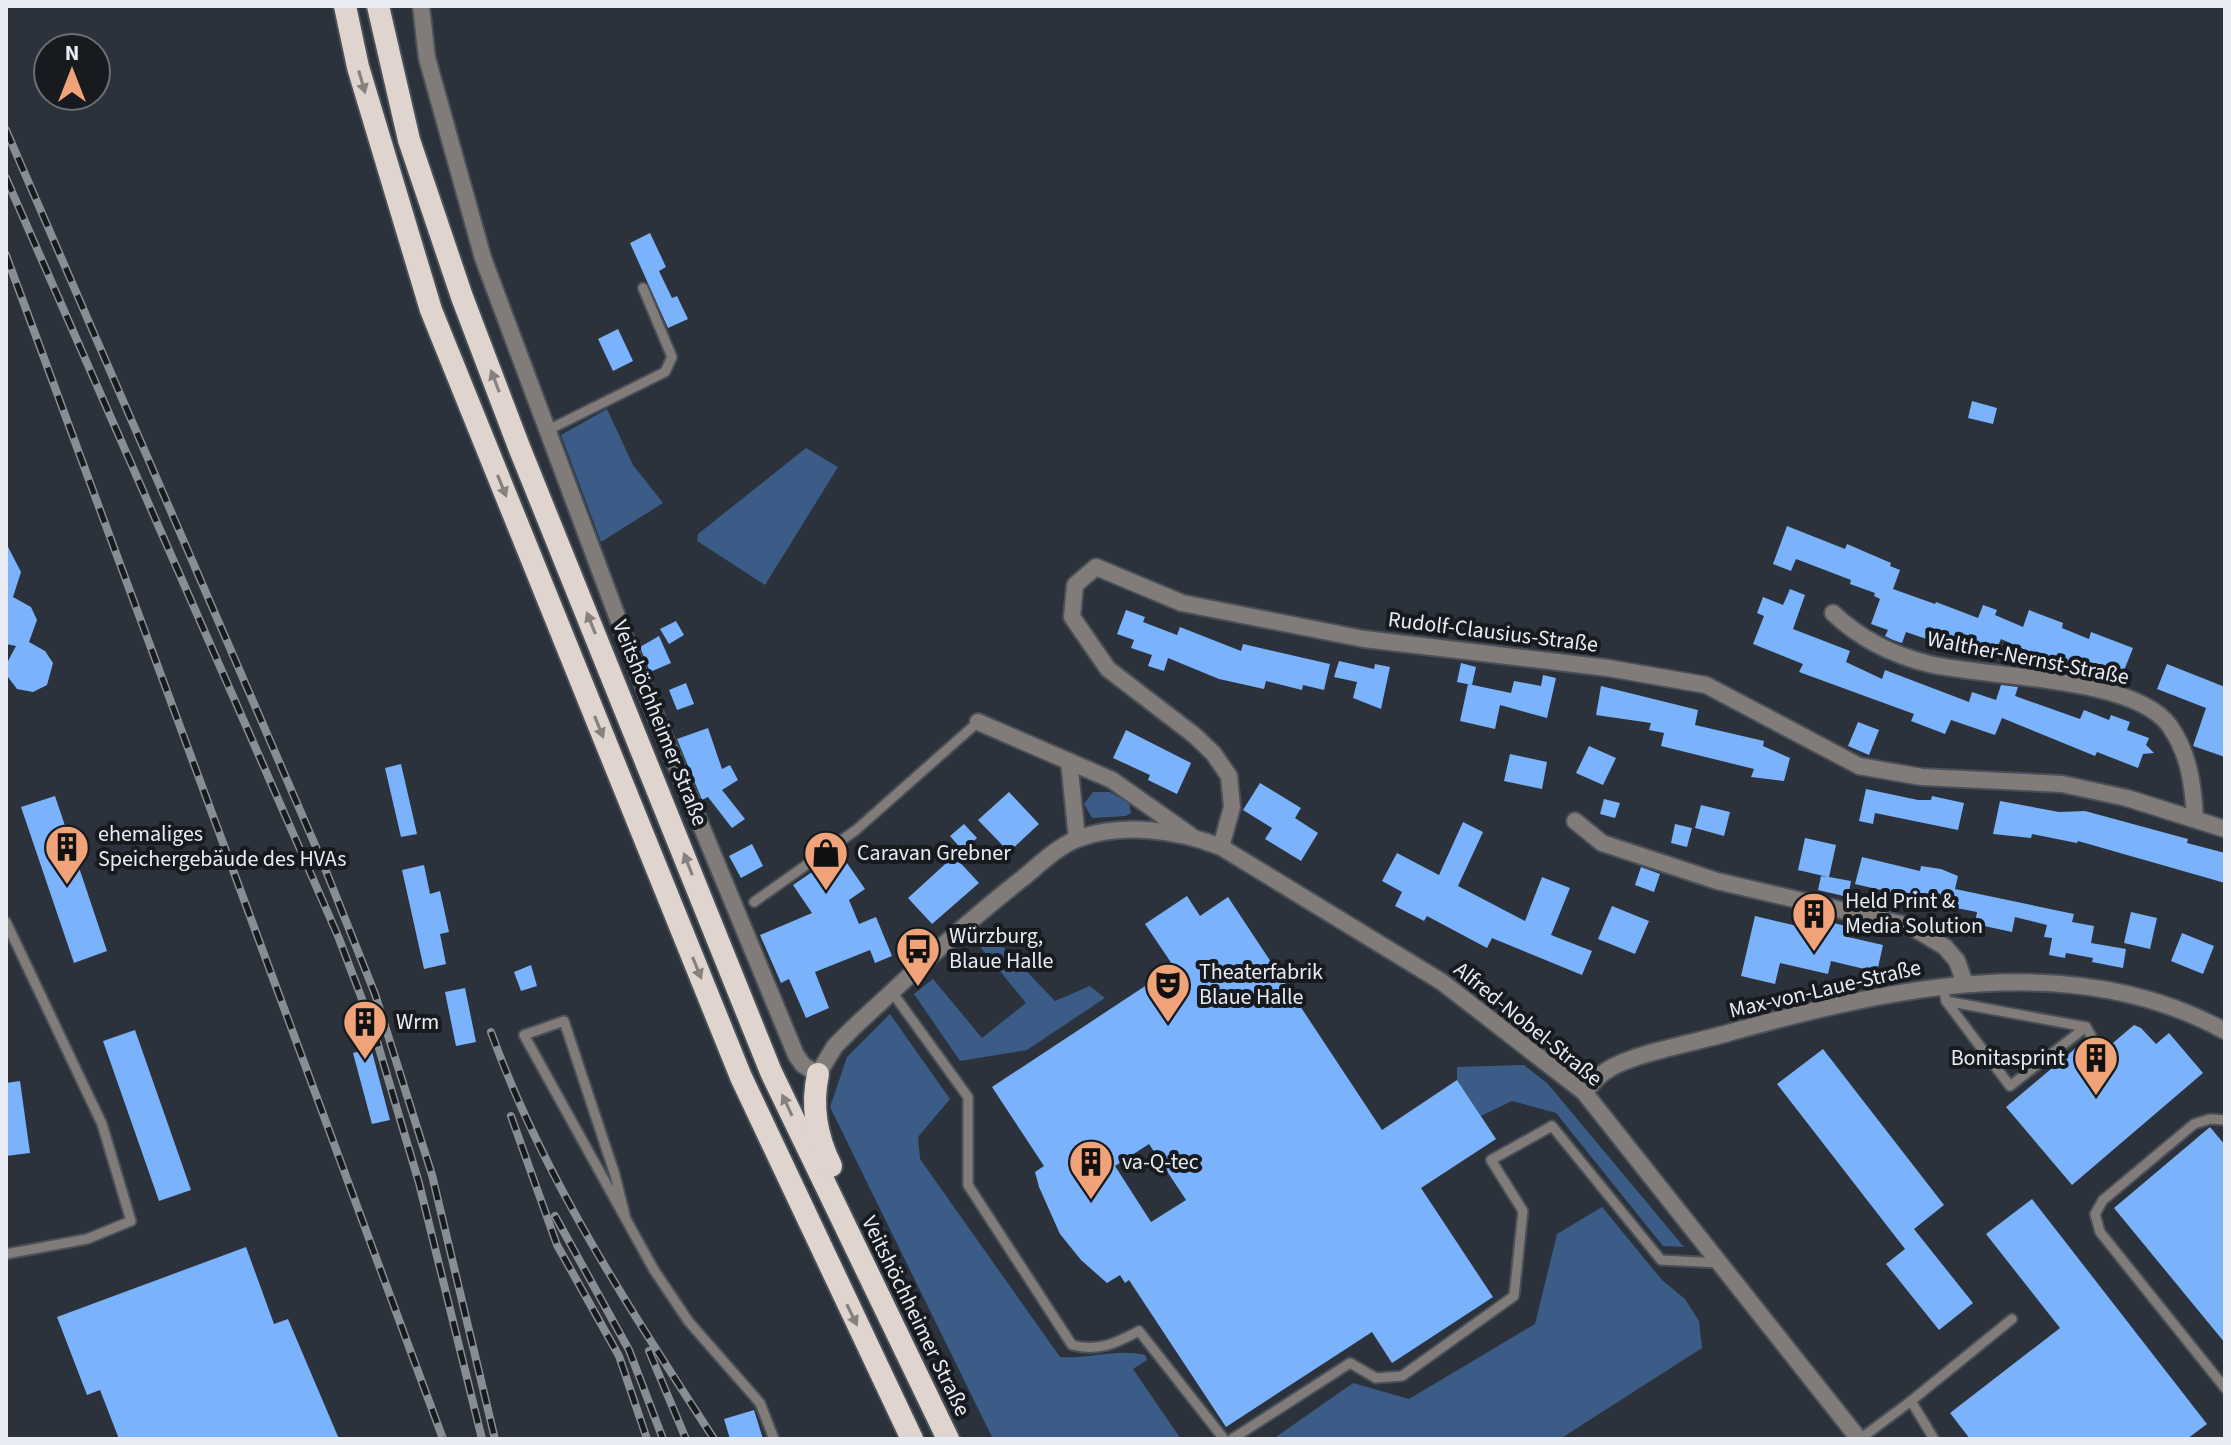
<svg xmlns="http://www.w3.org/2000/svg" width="2231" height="1445" font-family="'Source Sans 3',sans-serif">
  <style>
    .green { fill: #3a5c86 }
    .building { fill: #7ab3fc; fill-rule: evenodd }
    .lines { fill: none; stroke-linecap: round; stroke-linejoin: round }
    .service-casing { stroke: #4a5058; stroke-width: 13 }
    .minor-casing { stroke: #4a5058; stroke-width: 20 }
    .tertiary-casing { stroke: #4a5058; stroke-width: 20 }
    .trunk-casing { stroke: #4a5058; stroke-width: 26 }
    .service { stroke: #817c79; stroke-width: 9 }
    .minor { stroke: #817c79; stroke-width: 16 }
    .tertiary { stroke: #817c79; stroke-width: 16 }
    .trunk { stroke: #e0d4ce; stroke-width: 22 }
    .rail-casing { stroke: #898e95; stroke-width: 8 }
    .rail { stroke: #171a1e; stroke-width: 5; stroke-dasharray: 15; stroke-linecap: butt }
    .oneway { fill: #86807f }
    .labels { text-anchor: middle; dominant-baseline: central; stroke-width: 8; stroke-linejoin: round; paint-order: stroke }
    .street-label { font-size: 22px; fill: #e9edf3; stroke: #171a1e }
    .poi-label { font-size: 22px; fill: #e9edf3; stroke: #171a1e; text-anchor: start }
  </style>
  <rect width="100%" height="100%" fill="#2c323b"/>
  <g class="green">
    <path d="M607,409L633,465L663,503L601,542L561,435Z"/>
    <path d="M806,448L838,467L765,585L697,541L698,534Z"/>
    <path d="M1093,792H1110L1129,803L1131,813L1126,816L1092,818L1084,804Z"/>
    <path d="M990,933L1055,1001L1090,986L1105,998L1027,1050L960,1061L914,994L933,979L982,1038L1026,1003L977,943Z"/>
    <path d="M890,1014L950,1099L918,1137L920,1159L1060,1357C1088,1359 1118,1348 1145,1355L1147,1360L1133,1369L1181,1439H993L830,1107L847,1057Z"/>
    <path d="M1524,1065L1548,1084L1684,1247L1663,1246L1556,1113L1512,1101L1481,1116L1457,1080V1067Z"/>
    <path d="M1602,1207L1662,1280L1685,1299L1699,1321L1702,1348L1560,1439H1273L1353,1383L1409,1399L1535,1324L1557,1234Z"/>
  </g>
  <g class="building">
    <path d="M650,233L666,267L659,271L672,298L677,296L688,319L668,328L630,243Z"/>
    <path d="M618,329L633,361L613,371L598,339Z"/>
    <path d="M1972,401L1997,408L1993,424L1968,418Z"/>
    <path d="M1787,526L1845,549L1847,544L1891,563L1890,566L1900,570L1893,589L1935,604L1936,602L1978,618L1983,605L1997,610L1995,615L2023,627L2029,610L2063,623L2062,628L2089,639L2091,632L2133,648L2123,673L2111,669L2109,673L2080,662L2077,669L2062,663L2061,666L2001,639L1996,650L1977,642L1973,655L1906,632L1902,643L1893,640L1885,636L1888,630L1871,624L1880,599L1874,596L1875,593L1850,584L1851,580L1796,559L1791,571L1773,564Z"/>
    <path d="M6,543L21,572L13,597L31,607L37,620L29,642L45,651L53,663L47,685L33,692L17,689L8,677V661L16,646L6,644Z"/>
    <path d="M1790,589L1805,595L1793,629L1850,651L1846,662L1882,679L1885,670L1969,702L1972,692L1996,700L2001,685L2018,687L2015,696L2080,719L2084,710L2109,720L2111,715L2130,722L2127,730L2149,738L2146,745L2154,753L2143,754L2138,768L2097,752L2095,756L2002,718L1995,735L1951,720L1945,734L1911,721L1914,714L1799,672L1803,664L1753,644L1764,616L1757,613L1763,597L1783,605Z"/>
    <path d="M1126,610L1145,617L1143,622L1177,635L1180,627L1241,651L1243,644L1330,664L1324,690L1303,685L1302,690L1266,681L1264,689L1219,679L1168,658L1164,671L1148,666L1152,655L1131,648L1134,640L1117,634Z"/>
    <path d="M676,621L684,635L669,644L660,629Z"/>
    <path d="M659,636L671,663L650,672L640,647Z"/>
    <path d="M1339,661L1374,669L1375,664L1390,667L1381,709L1353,698L1357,682L1334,677Z"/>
    <path d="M1461,663L1476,667L1472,685L1457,682Z"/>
    <path d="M2167,664L2225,687V757L2193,746L2206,708L2157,689Z"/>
    <path d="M1543,675L1556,678L1547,718L1500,705L1495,729L1460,721L1468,684L1511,693L1514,681L1541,686Z"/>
    <path d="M686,683L694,704L677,710L669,690Z"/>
    <path d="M1601,686L1698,710L1695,725L1764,741L1763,746L1790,758L1784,781L1751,777L1754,769L1661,746L1664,733L1649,730L1651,723L1596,715Z"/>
    <path d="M1858,722L1879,730L1869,755L1848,746Z"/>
    <path d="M708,728L722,769L730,765L738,780L722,790L745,819L732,828L708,797L702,800L677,739Z"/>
    <path d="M1126,730L1191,763L1177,794L1148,780L1150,775L1113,758Z"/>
    <path d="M1589,746L1616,758L1603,785L1576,773Z"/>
    <path d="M1510,754L1547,762L1542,789L1504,781Z"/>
    <path d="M401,764L417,834L401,837L385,768Z"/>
    <path d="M1260,783L1301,808L1295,818L1318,833L1301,861L1265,839L1272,828L1243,810Z"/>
    <path d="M1866,789L1918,800H1931L1932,796L1964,803L1958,830L1875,813L1873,824L1859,821Z"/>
    <path d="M1009,792L1039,824L1009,852L978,820Z"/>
    <path d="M55,796L107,951L74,963L21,807Z"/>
    <path d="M1604,799L1620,803L1615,818L1600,814Z"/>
    <path d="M2000,801L2059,812L2085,811L2188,839L2187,843L2225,853V883L2078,841L2077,843L2032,834L2031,838L1993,834Z"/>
    <path d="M1701,805L1730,812L1724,836L1695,828Z"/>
    <path d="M1463,822L1483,832L1458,886L1525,921L1542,877L1570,888L1551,935L1592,951L1582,975L1492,938L1487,948L1427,916L1424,921L1395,906L1402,892L1382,881L1397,853L1439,875Z"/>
    <path d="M964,824L977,838L963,851L950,836Z"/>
    <path d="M1675,824L1692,828L1687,847L1671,843Z"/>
    <path d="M1805,838L1836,845L1829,877L1851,881L1848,897L1818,890L1821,876L1828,877L1798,870Z"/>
    <path d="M752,844L763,866L741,878L729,856Z"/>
    <path d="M840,853L865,889L849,900L859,924L876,917L892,956L875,963L870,950L815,972L829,1008L806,1018L789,979L781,983L760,935L812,913L793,885Z"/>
    <path d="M954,856L979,883L932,924L908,898Z"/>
    <path d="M1862,857L1920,871L1921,866L1941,869L1958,876L1955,889L2074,914L2072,922L2094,926L2091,943L2126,949L2123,968L2092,962L2093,958L2066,953L2065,958L2049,955L2052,938L2044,937L2047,925L2015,917L2012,932L1975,924L1977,912L1915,900L1914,904L1897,901L1898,894L1855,884Z"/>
    <path d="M424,865L430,894L440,891L449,932L440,934L446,964L424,969L402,870Z"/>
    <path d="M1641,867L1660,874L1654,892L1635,885Z"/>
    <path d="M1187,896L1200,916L1228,897L1382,1130L1457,1080L1496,1139L1421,1188L1493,1297L1392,1363L1372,1332L1226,1427L1129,1280L1125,1283L1120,1275L1107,1283L1081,1260L1060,1234L1039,1187L1035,1172L1044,1166L992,1087L1174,967L1145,924ZM1149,1144L1186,1200L1151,1222L1115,1166Z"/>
    <path d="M1612,906L1649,921L1635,954L1598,939Z"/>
    <path d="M2131,912L2157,918L2150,949L2124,943Z"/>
    <path d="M1755,916L1823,932L1825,921L1850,927L1848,937L1883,945L1877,972L1831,961L1828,974L1780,963L1775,984L1741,976Z"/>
    <path d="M2182,933L2214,946L2203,974L2171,961Z"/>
    <path d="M531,965L537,986L521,991L514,972Z"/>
    <path d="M465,988L476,1042L456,1046L445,992Z"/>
    <path d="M2134,1025L2141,1028L2156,1044L2169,1033L2203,1073L2072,1185L2006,1107L2083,1042L2097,1059L2104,1060L2108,1054L2107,1048Z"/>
    <path d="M135,1030L191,1190L159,1201L103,1041Z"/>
    <path d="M371,1048L390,1120L372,1124L353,1053Z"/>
    <path d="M1823,1049L1944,1205L1914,1229L1973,1303L1939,1330L1886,1264L1905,1249L1777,1084Z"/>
    <path d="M20,1081L30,1153L6,1156V1083Z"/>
    <path d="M2210,1127L2225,1145V1343L2114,1208Z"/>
    <path d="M2032,1199L2207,1424L2187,1439H1970L1950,1413L2060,1328L1986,1234Z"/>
    <path d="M246,1247L274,1324L288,1319L339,1439H119L100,1390L87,1395L57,1317Z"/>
    <path d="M754,1410L763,1439H730L724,1419Z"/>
  </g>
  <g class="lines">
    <g class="service-casing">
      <g id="service">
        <path d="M548,430L665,372L672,357L643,288"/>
        <path d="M754,902L856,830L978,722"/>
        <path d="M6,922L102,1124L131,1221L87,1239L6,1254"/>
        <path d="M1943,986L1946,1001L2010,1086L2086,1027L2101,1053"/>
        <path d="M892,992L968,1097V1185L1072,1345C1099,1352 1116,1343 1139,1331L1224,1439"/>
        <path d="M1946,1001L2086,1027"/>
        <path d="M2225,1120L2210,1119L2194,1124L2103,1200L2095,1214L2100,1232L2225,1388"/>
        <path d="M625,1215L615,1175L564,1021L524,1035L654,1270L689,1322L760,1403L774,1439"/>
        <path d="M1911,1401L2012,1319"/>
        <path d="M1232,1439L1350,1363L1376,1378L1402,1376L1514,1296L1523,1211L1491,1160L1552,1126L1661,1260L1720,1263"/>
        <path d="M1860,1439L1911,1401L1934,1439"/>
      </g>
    </g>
    <g class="minor-casing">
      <g id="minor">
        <path d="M421,6L427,58L483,258L642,683L796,1055L803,1065L818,1074"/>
        <path d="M1833,613C1859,638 1893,655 1929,664C1988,678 2132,676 2169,725C2189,753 2193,784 2195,818"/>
        <path d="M978,722L1112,780L1190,835"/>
        <path d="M1069,761L1077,839"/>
        <path d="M1575,821L1602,843L1717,881L1910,926L1945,947L1957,961L1965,984"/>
        <path d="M1221,847L1232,807L1229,776L1213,753L1194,735L1108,669L1072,617L1075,585L1096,567L1182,603L1364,639L1608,668L1706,685L1859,766L1922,777L2062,784L2127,798L2225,829"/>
        <path d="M1584,1092C1591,1085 1598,1076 1606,1071C1629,1054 1698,1042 1728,1033C1887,989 2071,946 2225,1031"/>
      </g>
    </g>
    <g class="tertiary-casing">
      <path id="tertiary" d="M818,1074L835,1046L854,1027C909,976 964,924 1023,878C1040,864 1057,847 1077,839C1122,822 1178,830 1221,847L1442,982L1584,1092L1859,1439"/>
    </g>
    <g class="trunk-casing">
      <g id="trunk">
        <path d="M345,6L358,67L431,310L741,1077L912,1439"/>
        <path d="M378,6L409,140L462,297L519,447L771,1072L948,1439"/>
        <path d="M818,1074C811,1107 816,1136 831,1166"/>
      </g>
    </g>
    <use href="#service" class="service"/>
    <use href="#minor" class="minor"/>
    <use href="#tertiary" class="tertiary"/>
    <use href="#trunk" class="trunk"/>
    <g class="rail-casing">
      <g id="rail">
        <path d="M6,130L322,861L375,994L432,1175L495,1439"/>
        <path d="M6,178L338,936L373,1028L419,1183L482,1439"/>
        <path d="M6,255L443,1439"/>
        <path d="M491,1032C543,1178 630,1309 714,1439"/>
        <path d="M511,1116L557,1245L619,1356L647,1439"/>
        <path d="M555,1216L629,1350L663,1439"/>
        <path d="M649,1351L686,1439"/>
      </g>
    </g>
    <use href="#rail" class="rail"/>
  </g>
  <defs><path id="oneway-solid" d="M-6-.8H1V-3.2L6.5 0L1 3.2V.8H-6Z" transform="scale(2)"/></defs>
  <g class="oneway">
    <use href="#oneway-solid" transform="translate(362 82) rotate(74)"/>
    <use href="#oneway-solid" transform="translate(495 381) rotate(-111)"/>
    <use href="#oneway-solid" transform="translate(502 486) rotate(68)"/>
    <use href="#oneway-solid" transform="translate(591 623) rotate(-112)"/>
    <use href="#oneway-solid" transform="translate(599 727) rotate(68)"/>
    <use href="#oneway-solid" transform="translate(688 864) rotate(-111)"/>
    <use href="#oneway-solid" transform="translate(697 968) rotate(68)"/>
    <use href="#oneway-solid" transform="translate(787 1105) rotate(-115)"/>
    <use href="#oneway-solid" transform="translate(852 1315) rotate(64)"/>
  </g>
  <defs>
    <g id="building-pin" transform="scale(2.3)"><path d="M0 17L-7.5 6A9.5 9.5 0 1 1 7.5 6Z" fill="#f0a378" stroke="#171a1e"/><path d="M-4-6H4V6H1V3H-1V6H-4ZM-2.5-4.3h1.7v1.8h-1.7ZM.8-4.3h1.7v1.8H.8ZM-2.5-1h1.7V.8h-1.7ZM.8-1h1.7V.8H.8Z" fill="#111"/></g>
    <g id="shop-pin" transform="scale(2.3)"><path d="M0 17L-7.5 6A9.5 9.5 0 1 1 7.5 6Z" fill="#f0a378" stroke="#171a1e"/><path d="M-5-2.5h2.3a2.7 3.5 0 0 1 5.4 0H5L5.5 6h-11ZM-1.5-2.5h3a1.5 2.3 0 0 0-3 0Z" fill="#111"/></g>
    <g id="bus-pin" transform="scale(2.3)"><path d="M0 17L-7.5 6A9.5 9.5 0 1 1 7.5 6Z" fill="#f0a378" stroke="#171a1e"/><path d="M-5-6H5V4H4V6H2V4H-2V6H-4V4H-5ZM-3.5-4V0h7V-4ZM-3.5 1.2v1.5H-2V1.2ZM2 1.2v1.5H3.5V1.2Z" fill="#111"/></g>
    <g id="theatre-pin" transform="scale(2.3)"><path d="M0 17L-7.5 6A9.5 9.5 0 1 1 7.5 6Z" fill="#f0a378" stroke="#171a1e"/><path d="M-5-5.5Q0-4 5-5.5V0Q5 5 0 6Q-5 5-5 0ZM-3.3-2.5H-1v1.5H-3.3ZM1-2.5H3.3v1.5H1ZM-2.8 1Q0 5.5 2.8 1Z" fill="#111"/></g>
  </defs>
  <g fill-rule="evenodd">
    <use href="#building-pin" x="67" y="847"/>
    <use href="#shop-pin" x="826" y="853"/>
    <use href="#building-pin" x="1814" y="914"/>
    <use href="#bus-pin" x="918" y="949"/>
    <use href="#theatre-pin" x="1168" y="985"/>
    <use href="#building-pin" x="365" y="1022"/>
    <use href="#building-pin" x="2096" y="1058"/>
    <use href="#building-pin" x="1091" y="1162"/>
  </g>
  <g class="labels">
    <g class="street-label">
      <text transform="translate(1493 632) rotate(7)">Rudolf-Clausius-Straße</text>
      <text transform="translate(2028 658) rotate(11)">Walther-Nernst-Straße</text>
      <text transform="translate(660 723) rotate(68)">Veitshöchheimer Straße</text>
      <text transform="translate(1825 989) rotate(-13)">Max-von-Laue-Straße</text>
      <text transform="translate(1528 1024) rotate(39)">Alfred-Nobel-Straße</text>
      <text transform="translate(916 1316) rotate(64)">Veitshöchheimer Straße</text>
    </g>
    <g class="poi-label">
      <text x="98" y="834">ehemaliges<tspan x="98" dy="25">Speichergebäude des HVAs</tspan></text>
      <text x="857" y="853">Caravan Grebner</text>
      <text x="1845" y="901">Held Print &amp;<tspan x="1845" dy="25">Media Solution</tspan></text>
      <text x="949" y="936">Würzburg,<tspan x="949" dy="25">Blaue Halle</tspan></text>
      <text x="1199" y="972">Theaterfabrik<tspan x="1199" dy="25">Blaue Halle</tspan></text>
      <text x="396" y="1022">Wrm</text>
      <text x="2065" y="1058" text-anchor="end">Bonitasprint</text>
      <text x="1122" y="1162">va-Q-tec</text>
    </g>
  </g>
  <rect width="2231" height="1445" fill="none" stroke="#e9edf3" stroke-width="16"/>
  <g transform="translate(72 72)"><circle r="38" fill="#171a1e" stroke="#6b6e73" stroke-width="2"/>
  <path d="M0-6L14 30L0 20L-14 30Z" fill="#f0a378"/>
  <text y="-12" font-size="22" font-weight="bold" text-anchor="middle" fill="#e9edf3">N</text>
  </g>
</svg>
